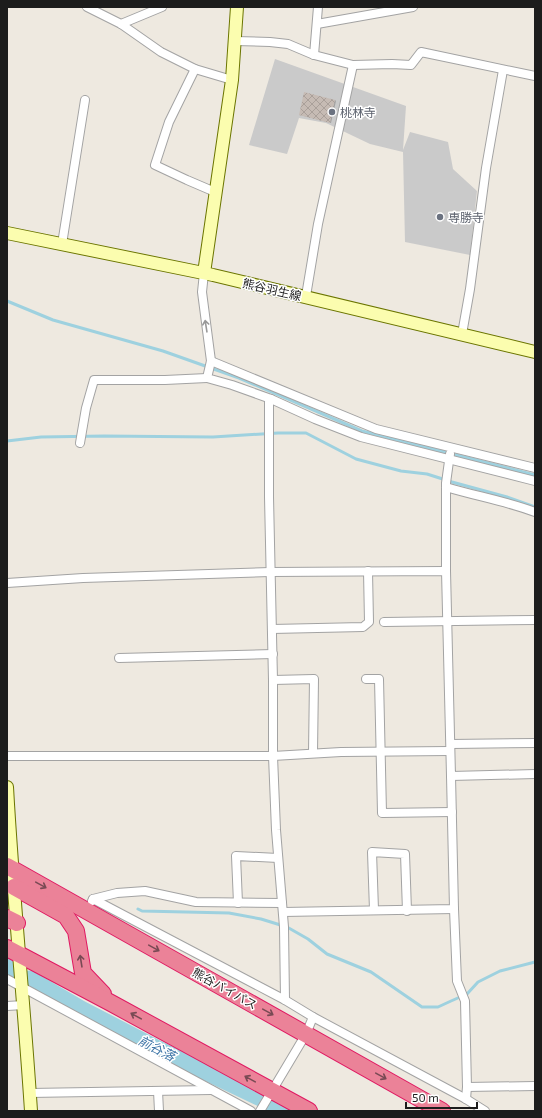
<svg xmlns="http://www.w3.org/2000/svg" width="542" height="1118" font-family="'Exo 2','Noto Sans JP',sans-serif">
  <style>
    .religious { fill: #cacaca }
    .shadow { fill: #0003 }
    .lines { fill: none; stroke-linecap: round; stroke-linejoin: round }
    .stream { stroke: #9ed1df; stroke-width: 3 }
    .river { stroke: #9ed1df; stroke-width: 17 }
    .building { fill: url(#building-cross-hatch) }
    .street-casing { stroke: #a3a3a3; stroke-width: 10 }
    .secondary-casing { stroke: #6b7500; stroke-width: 14 }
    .highway-casing { stroke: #e01962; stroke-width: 18 }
    .street { stroke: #fff; stroke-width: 8 }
    .secondary { stroke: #fbfdaf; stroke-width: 12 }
    .highway { stroke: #eb8298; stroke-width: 16 }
    .oneway { stroke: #999 }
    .oneway2 { stroke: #794a54 }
    .worship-dot { fill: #6b7280; stroke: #fff; stroke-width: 1.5 }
    .labels { text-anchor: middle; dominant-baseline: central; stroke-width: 3; stroke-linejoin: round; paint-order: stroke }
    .worship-label { font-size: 12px; fill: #5b616d; stroke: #fff; text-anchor: start }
    .street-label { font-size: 12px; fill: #1c1c1c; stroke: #fff }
    .water-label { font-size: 13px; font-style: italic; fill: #4077a8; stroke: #fff }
  </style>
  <defs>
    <pattern id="building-cross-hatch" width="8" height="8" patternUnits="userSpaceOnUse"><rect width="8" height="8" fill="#c6bbb4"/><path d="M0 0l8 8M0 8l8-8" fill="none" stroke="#aaa09a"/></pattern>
  </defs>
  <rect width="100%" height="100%" fill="#eee9e0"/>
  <path class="religious" d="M275,59L406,106L403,150L410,132L448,142L453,169L477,191L470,255L405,242L403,152L370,144L326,123L299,118L287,154L249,145Z"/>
  <path class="shadow" d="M335,100L336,101L331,123L300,115Z"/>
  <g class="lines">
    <g class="stream">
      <path d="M7,301L53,320L163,351L239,378L362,431L535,475"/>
      <path d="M7,441L41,437L104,436L213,437L278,433H306L356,459L401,471L427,474L452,482L507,497L535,507"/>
      <path d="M138,909L142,911L229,913L261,919L287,927L308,939L327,954L371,972L422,1007H438L451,1001L467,994L478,982L500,971L535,962"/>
    </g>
    <g class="river">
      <path d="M7,966L13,969"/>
      <path d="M30,979L81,1009L158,1049L288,1111"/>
    </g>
  </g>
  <path class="building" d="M304,92L335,100L330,123L299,115Z"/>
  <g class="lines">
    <g class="street-casing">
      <g id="street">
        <path d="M87,7L121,24L161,52L195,69L232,80"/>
        <path d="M121,24L162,7"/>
        <path d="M317,24L413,7"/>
        <path d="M235,41L270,42L288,44L314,55L353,65L392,64L411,65L421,52L535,76"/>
        <path d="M314,55L318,7"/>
        <path d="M195,69L169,122L155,165L187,180L215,192"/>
        <path d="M62,244L85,100"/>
        <path d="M204,273L202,292L211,361L207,378L232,385L271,399L315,419L361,437L535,481"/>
        <path d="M306,296L318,224L353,65"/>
        <path d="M462,334L470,289L486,168L503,70"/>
        <path d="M211,361L376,429L535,468"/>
        <path d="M271,399L269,402V497L273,680V756L276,830L284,927L285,1000"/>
        <path d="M80,443L86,408L94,380H165L207,378"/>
        <path d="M446,487C475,496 506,501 535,512"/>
        <path d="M446,571V483L450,454"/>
        <path d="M7,583L83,578L270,572L446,571L451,776L535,774"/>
        <path d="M384,622L535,620"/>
        <path d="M272,629L363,627L369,622L368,571"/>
        <path d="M119,658L273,654"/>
        <path d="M366,679H379L382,813L452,812"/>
        <path d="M273,680L314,679L313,753"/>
        <path d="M451,744L535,743"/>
        <path d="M7,756H273L341,752L450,751"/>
        <path d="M93,899L285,1000L313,1017L306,1034L260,1111"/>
        <path d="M92,901L93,899L117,893L145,891L196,902L282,903"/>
        <path d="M238,903L236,856L278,858"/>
        <path d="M454,909L457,981L465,1001L467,1087L466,1099"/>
        <path d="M374,910L372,852L405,854L407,911"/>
        <path d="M283,912L454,909L451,776"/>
        <path d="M7,979L251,1111"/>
        <path d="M7,1006L24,1005"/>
        <path d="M313,1017L466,1099L485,1111"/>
        <path d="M467,1087L535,1086"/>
        <path d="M158,1091L159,1111"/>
        <path d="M30,1093L211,1090"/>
      </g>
    </g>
    <g class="secondary-casing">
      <g id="secondary">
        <path d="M7,233L213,275L535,352"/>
        <path d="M204,273L232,80L237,7"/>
        <path d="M7,787C13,895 24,1003 31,1111"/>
      </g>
    </g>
    <g class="highway-casing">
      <g id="highway">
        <path d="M7,866L442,1111"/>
        <path d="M14,887L66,916L76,931L83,973L103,994"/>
        <path d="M7,918L17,923"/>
        <path d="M7,948L111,1003L309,1111"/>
      </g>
    </g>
    <use href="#street" class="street"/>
    <use href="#secondary" class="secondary"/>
    <use href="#highway" class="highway"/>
  </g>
  <defs><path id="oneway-shaft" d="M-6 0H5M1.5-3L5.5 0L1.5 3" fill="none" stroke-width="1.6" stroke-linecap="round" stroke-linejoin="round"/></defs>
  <use class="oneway" href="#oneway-shaft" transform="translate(206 326) rotate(-99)"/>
  <g class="oneway2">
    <use href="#oneway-shaft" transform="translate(41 885) rotate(29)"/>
    <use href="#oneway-shaft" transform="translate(154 948) rotate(29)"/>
    <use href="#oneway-shaft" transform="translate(81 961) rotate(-99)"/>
    <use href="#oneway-shaft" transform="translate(268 1012) rotate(29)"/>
    <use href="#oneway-shaft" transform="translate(136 1016) rotate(-151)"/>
    <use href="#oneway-shaft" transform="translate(381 1076) rotate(29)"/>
    <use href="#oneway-shaft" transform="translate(250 1079) rotate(-151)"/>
  </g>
  <g class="worship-dot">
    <circle cx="332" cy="112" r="4"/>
    <circle cx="440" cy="217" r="4"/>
  </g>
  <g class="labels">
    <g class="worship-label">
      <text x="340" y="112">桃林寺</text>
      <text x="448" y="217">専勝寺</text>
    </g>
    <g class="street-label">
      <text transform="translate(272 289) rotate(13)">熊谷羽生線</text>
      <text transform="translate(225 988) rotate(29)">熊谷バイパス</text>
    </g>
    <g class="water-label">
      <text transform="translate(157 1048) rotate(27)">前谷落</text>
    </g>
  </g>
  <rect width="542" height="1118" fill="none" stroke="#1c1c1c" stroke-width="16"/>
  <path d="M406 1102v6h71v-6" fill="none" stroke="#1c1c1c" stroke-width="2"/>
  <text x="412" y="1102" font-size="12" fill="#1c1c1c" stroke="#ffffff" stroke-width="3" paint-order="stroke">50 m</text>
</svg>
